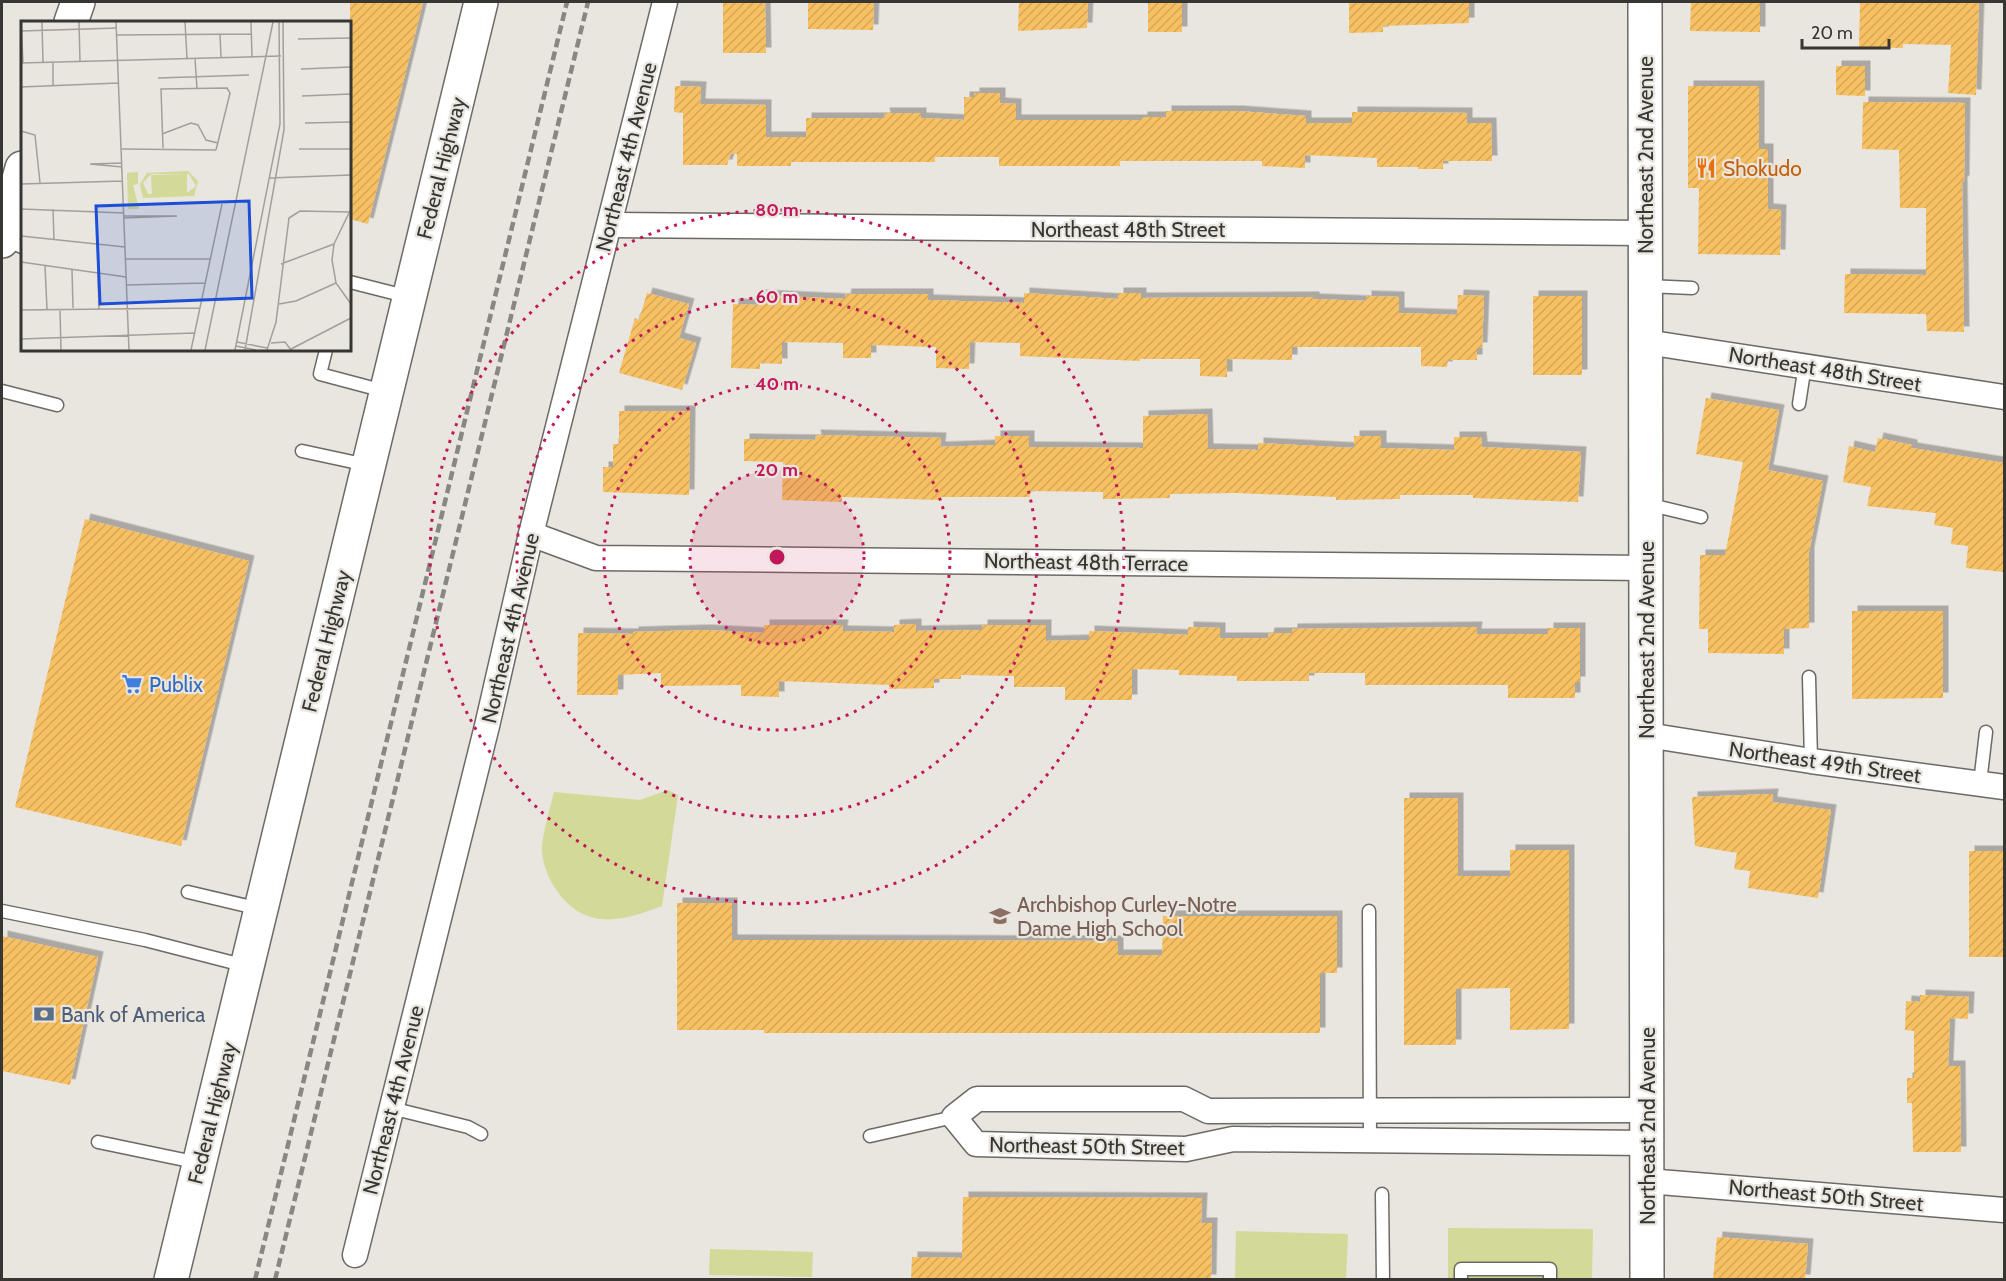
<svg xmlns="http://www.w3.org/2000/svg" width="2006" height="1281" font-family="Cabin,sans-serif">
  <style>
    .green { fill: #d3d997 }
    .building { fill: url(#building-hatch); filter: url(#shadow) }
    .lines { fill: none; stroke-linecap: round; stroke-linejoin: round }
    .lane-casing { stroke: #6d6a65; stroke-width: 15 }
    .street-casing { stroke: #6d6a65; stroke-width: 27 }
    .secondary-casing { stroke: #6d6a65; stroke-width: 36 }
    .primary-casing { stroke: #6d6a65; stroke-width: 36 }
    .lane { stroke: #fff; stroke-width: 12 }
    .street { stroke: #fff; stroke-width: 24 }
    .secondary { stroke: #fff; stroke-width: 33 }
    .primary { stroke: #fff; stroke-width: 33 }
    .rail { stroke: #898782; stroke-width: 4.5; stroke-dasharray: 9 4.5; stroke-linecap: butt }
    .ring { fill: none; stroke: #c2185b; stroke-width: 3; stroke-dasharray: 3 6 }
    .labels { text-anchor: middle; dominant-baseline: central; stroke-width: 4.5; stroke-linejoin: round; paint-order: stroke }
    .street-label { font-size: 21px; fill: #373633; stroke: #e9e5df }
    .food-label { font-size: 21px; fill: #c56008; stroke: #e9e5df; text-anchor: start }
    .shop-label { font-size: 21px; fill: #366cbe; stroke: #e9e5df; text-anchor: start }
    .education-label { font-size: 21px; fill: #785e54; stroke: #e9e5df; text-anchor: start }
    .service-label { font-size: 21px; fill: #4e5e75; stroke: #e9e5df; text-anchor: start }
    .inset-road { fill: none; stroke: #a29f9a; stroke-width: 1.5 }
    .view { fill: #1d4ed8; fill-opacity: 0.15; stroke: #1d4ed8; stroke-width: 3 }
    .inset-edge { fill: none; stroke: #373633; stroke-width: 3 }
    .centre { fill: #c2185b; stroke: #e9e5df; stroke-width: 3 }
    .ring-label { font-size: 18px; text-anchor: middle; font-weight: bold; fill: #c2185b; stroke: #e9e5df; stroke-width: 4.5; stroke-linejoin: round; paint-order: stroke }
  </style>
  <defs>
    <pattern id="building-hatch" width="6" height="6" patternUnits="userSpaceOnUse" patternTransform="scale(1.5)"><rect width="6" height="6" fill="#f7c163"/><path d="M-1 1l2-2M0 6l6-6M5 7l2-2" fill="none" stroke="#d4a656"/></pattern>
    <filter id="shadow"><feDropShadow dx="5.5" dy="-5.5" stdDeviation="0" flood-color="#0004"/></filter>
  </defs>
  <rect width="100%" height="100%" fill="#e9e5df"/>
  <g class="green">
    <path d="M668,790L678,795L662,906C618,923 582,931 553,885C547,874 541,859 542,846C544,828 550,809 554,792L640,800Z"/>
    <path d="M1448,1228L1593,1229L1592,1279L1448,1280Z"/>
    <path d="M1236,1231L1348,1234L1346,1279H1235Z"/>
    <path d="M710,1249L813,1252L812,1277L709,1275Z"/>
  </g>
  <g class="building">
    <path d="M350,2H423L368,224L350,219Z"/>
    <path d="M723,2H765L766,53H723Z"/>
    <path d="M808,2H874L873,30L808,29Z"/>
    <path d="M1019,2H1088L1087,28L1018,31Z"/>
    <rect x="1148" y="2" width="34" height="30"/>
    <path d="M1349,2H1469V23L1383,26V32L1349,33Z"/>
    <path d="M1691,2H1760V32L1690,31Z"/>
    <path d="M1860,2H1979L1976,95L1948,93L1951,45L1903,44V48L1859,47Z"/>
    <path d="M1836,66H1865V96L1836,95Z"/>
    <path d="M675,86L701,87L700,104L766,105V137H806V118H885L884,113H921V118L964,120V97H974V93H1000V103L1016,104V120H1142V117H1166V111H1237L1306,116V123H1352V112L1467,113V123H1491L1492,161H1443V169H1418V167H1377V158L1305,155V168L1262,166V161H1120V166H999V157H935V162H791V166H737V154L731,153L727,165H683V113L674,112Z"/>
    <path d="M1688,86H1759V149H1768V209L1781,210L1780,255L1698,254L1699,188H1688Z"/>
    <path d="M1863,102L1965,103L1964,181L1962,182L1964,332L1927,331L1926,314L1844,313L1845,274L1926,275V208H1900L1899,150L1862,149Z"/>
    <path d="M647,293L689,304L679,338L696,343L682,390L619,373L635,318L639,320Z"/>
    <path d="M1024,293L1118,299V293H1141V298L1314,297V299L1366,301V296L1399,297V313L1457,315L1458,295L1484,296L1482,348H1477V360H1448L1447,367L1421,366V347H1292V360L1227,359V377L1200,376V359H1140V361L1020,356V343L970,342L969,369L936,368V347L871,345V358H843V343L782,342V364L760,363V369L731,368L733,304L758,305L759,295L845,299L846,294H928V300L1024,303Z"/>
    <rect x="1533" y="296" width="49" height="79"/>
    <path d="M1706,398L1779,410L1768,470L1823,481L1809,552V628L1784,629V654L1708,653V629H1699L1700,555H1725L1743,462L1696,454Z"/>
    <path d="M619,411H690L689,495L603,492V467H613V444H619Z"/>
    <path d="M1207,414L1208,449L1258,450V443L1354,448V436H1381V448L1454,450V437H1481L1482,447L1581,452L1578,502L1473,498V495H1400V499L1336,500V497L1236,493L1170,494V498L1103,499V492L1030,491V497H939V500L842,497V502L782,500L783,462L744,461V439L816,440L815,435L941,438L940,447L995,445V436H1029V447L1143,448V416Z"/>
    <path d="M1878,438L1912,445V448L2004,463V572L1966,568L1968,546L1951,544L1953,528L1934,525L1936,513L1867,506L1871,487L1843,482L1849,446L1875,452Z"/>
    <path d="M85,519L249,561L181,846L15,807Z"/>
    <path d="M1852,611H1943V698L1852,699Z"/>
    <path d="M916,624V631L982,630V625H1046V641L1089,640V631L1188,635V627L1220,628V638H1268L1269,633H1292V629L1477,627L1476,634H1548V628H1580V682H1575V698H1508V685H1365V673H1309V681H1237V676L1179,675V670L1132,669V700H1065V687H1014V676L961,675V679H934V688L889,689V685L779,681V697L741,696V685L661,686V673L618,675V695H577L578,633L633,634V632L705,630L764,633V625H843L842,631L894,632V625Z"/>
    <path d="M1773,794L1772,802L1831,810L1818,898L1748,888L1750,871L1734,869L1737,853L1695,846L1692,797Z"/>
    <path d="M1404,798H1458V876H1510V850H1569V1029L1510,1030V988L1456,989V1045H1404Z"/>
    <rect x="1969" y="851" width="35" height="106"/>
    <path d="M677,903H732V940L1118,941V955H1162L1163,916H1337V973H1320V1033H764V1030H677Z"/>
    <path d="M2,936L98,957L70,1085L2,1071Z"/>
    <path d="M1920,995L1969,997L1968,1019L1950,1018L1948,1066H1960L1961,1152H1913L1912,1103H1907V1078H1914V1031L1905,1030L1906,1001L1920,1002Z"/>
    <path d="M963,1197L1202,1198L1201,1223H1212L1211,1280H911L912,1257L962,1258Z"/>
    <path d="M1717,1237L1808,1244L1805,1280H1713Z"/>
  </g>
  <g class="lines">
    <g class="lane-casing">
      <g id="lane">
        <path d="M3,239L22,247"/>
        <path d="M350,282L409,297"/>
        <path d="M1647,286L1692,288"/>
        <path d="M326,350L320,374L384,391"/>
        <path d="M2,391L57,405"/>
        <path d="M1799,404L1805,365"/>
        <path d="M302,451L367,465"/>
        <path d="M1647,504L1701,517"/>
        <path d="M1809,677L1811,761"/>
        <path d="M1980,783L1986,732"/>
        <path d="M188,892L260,909"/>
        <path d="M2,911L145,940L246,966"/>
        <path d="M1369,911L1370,1139"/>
        <path d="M391,1108L468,1127L481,1134"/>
        <path d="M870,1136L954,1117"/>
        <path d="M98,1142L199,1163"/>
        <path d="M1382,1194L1383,1280"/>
        <path d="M1461,1280V1269H1550V1280"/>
      </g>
    </g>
    <g class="street-casing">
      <g id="street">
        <path d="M610,225L1646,233"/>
        <path d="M1646,342L2004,397"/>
        <path d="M531,534L596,558L1646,568"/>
        <path d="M1647,735L1811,761L2004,787"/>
        <path d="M1647,1143L1233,1139L1186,1149L976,1144L954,1117L977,1099H1184L1208,1111L1647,1110"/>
        <path d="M1647,1181L2004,1210"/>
        <path d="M355,1255L487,726L531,534L665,2"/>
      </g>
    </g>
    <g class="secondary-casing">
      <g id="secondary">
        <path d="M1645,2L1647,1280"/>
        <path d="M171,1280L481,2"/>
      </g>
    </g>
    <g class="primary-casing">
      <g id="primary">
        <path d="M71,22L78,2"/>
        <path d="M2,241L22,168"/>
      </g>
    </g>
    <use href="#lane" class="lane"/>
    <use href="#street" class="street"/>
    <use href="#secondary" class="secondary"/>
    <use href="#primary" class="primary"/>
    <g class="rail">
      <path d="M255,1280L567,2"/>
      <path d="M275,1280L588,2"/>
    </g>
  </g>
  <circle cx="777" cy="557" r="87" fill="#c2185b" fill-opacity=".12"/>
  <g class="ring">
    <circle cx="777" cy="557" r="87"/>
    <circle cx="777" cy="557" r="173"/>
    <circle cx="777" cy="557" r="260"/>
    <circle cx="777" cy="557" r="347"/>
  </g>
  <defs>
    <g id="restaurant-bare" transform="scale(1.62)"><path d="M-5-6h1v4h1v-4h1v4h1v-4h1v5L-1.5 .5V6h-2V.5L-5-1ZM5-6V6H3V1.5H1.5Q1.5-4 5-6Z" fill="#e8710a" stroke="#e9e5df" stroke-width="2.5" paint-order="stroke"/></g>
    <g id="supermarket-bare" transform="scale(1.62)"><path d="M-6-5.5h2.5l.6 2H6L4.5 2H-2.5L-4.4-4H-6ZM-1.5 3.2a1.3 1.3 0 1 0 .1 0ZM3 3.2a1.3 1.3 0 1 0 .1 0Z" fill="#3f7fe0" stroke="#e9e5df" stroke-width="2.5" paint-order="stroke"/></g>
    <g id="school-bare" transform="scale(1.62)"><path d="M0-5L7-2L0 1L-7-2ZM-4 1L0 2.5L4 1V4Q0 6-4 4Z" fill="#8d6e63" stroke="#e9e5df" stroke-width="2.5" paint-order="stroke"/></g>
    <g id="bank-bare" transform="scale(1.62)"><path d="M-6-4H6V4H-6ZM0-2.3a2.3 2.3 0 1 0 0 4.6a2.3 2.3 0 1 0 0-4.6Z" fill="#5c6f8a" stroke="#e9e5df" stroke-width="2.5" paint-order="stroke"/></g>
  </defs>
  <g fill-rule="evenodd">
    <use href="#restaurant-bare" x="1706" y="168"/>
    <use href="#supermarket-bare" x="132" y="684"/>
    <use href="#school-bare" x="1000" y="916"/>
    <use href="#bank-bare" x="44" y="1014"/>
  </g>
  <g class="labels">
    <g class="street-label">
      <text transform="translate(1645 155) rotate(-90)">Northeast 2nd Avenue</text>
      <text transform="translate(626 157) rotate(-76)">Northeast 4th Avenue</text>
      <text transform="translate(441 168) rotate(-76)">Federal Highway</text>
      <text x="1128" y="229">Northeast 48th Street</text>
      <text transform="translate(1825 369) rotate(9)">Northeast 48th Street</text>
      <text transform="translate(1086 562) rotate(1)">Northeast 48th Terrace</text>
      <text transform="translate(510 628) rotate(-77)">Northeast 4th Avenue</text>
      <text transform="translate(1646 640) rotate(-90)">Northeast 2nd Avenue</text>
      <text transform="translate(326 641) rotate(-76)">Federal Highway</text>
      <text transform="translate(1825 762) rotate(8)">Northeast 49th Street</text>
      <text transform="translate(393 1100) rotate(-76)">Northeast 4th Avenue</text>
      <text transform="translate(212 1113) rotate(-76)">Federal Highway</text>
      <text transform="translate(1647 1126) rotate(-90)">Northeast 2nd Avenue</text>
      <text transform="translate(1087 1146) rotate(1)">Northeast 50th Street</text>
      <text transform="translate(1826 1195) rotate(5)">Northeast 50th Street</text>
    </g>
    <g class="food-label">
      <text x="1723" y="168">Shokudo</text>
    </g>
    <g class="shop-label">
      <text x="149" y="684">Publix</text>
    </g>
    <g class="education-label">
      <text x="1017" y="904">Archbishop Curley-Notre<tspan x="1017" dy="24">Dame High School</tspan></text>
    </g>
    <g class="service-label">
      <text x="61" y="1014">Bank of America</text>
    </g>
  </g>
  <g transform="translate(21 21)">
    <rect width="330" height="330" fill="#e9e5df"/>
    <path d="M167,150L177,160L173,175L122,177L119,163L126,152ZM130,153H168L175,165L166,172V153L130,154L131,173H137H127L122,162ZM117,151V163L112,164L118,188H107L106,152Z" fill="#d3d997" fill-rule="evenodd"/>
    <path class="inset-road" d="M0,1L2,42M21,1L22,42M58,1L59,41M95,1L108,329M164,1L166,37M230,1L231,36M0,10L96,7M96,14L230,13M199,14L200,36M277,18L330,17M174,37L176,68M32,41V65M0,42L260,35M280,48L330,46M137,57L228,54M0,66L97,62M281,75L330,73M284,102L330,101M0,110L14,114L19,162M141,113L170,102L177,104L185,119L197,122M142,127L140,68L206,67L209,72L195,129M101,128L195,129M278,128H330M69,143L101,146M70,143L101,142M248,157L330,154M0,163L102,160M0,188L103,192M32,188L33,218M328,192L313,223L311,239L315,262L330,283M103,195H156M103,197L156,195M0,215L104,226M105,238H190M0,241L105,256M260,243L313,223M24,245L26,288M51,249L52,287M77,252L78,288M105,264L184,262M258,283L275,280L315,262M39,288L40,329M0,289L179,287M0,318L173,312M216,321L246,327M250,322L264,321L270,329M215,325L235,329M270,328L330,297M170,329L201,183M184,329L252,1M214,329L259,103L258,1M224,329L263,109L262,1M246,329L255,301L268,197L279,190L329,191"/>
    <path class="view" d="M228,180L231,277L79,283L75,185Z"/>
    <rect width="330" height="330" class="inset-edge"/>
  </g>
  <circle cx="777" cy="557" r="9" class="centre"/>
  <g class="ring-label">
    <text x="777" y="216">80 m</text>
    <text x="777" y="303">60 m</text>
    <text x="777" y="390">40 m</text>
    <text x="777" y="476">20 m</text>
  </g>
  <rect width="2006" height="1281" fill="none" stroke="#373633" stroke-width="6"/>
  <path d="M1802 39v9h87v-9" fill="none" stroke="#373633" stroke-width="3"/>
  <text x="1811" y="39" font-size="18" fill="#373633" stroke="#e9e5df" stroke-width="4.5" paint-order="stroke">20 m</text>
</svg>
